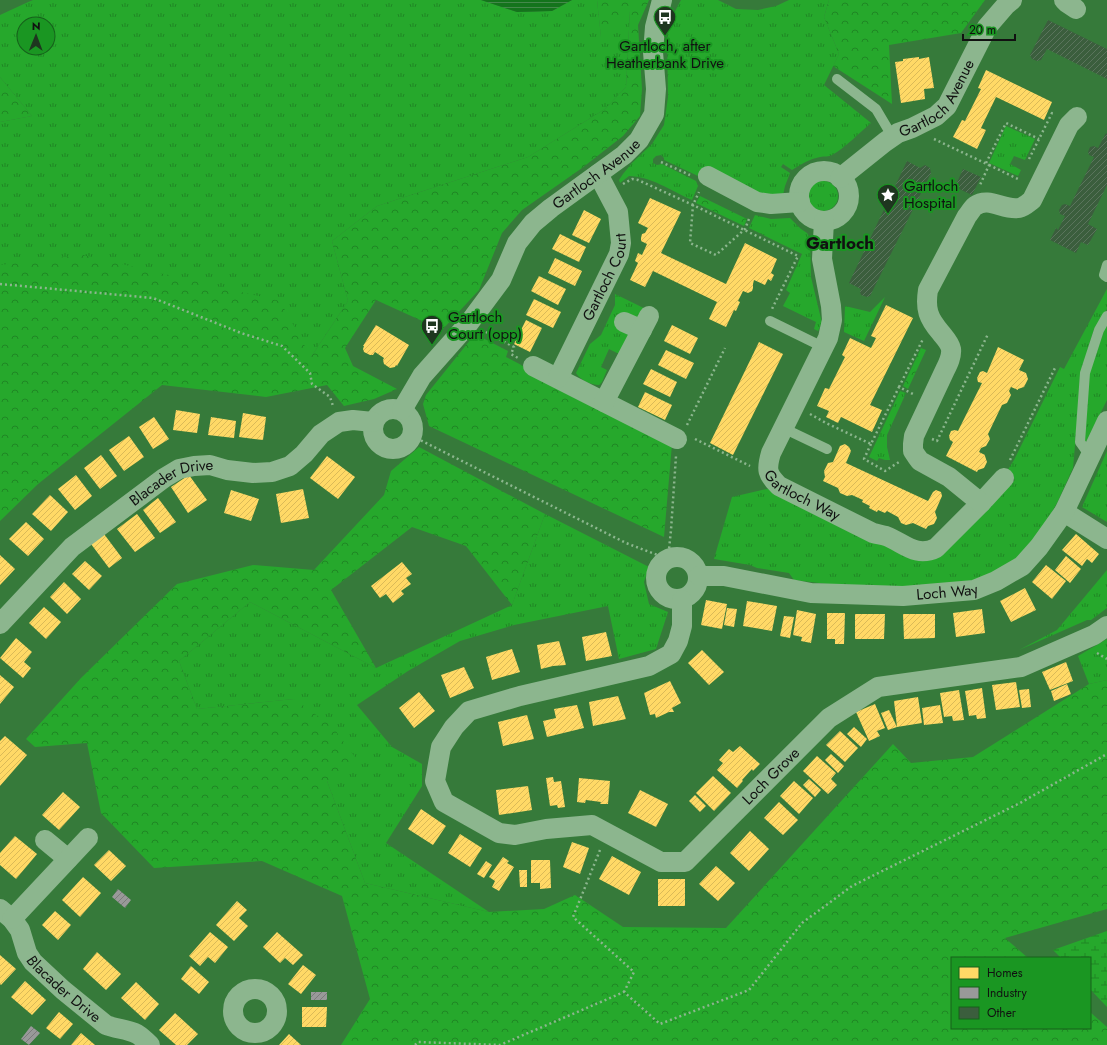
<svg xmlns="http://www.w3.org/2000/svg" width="1107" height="1045" font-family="Jost,sans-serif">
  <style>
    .grass { fill: url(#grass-tufts); fill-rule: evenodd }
    .forest { fill: url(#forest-crowns) }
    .wetland { fill: url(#wetland-marsh) }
    .water { fill: url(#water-rules) }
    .homes { fill: url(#homes-hatch) }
    .industry { fill: url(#industry-hatch) }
    .building { fill: url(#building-hatch) }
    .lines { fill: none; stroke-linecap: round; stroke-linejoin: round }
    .path { stroke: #8cb68e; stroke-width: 2.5; stroke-dasharray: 2 3; stroke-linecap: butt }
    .lane { stroke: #8cb68e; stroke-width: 10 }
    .street { stroke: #8cb68e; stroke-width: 20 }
    .labels { text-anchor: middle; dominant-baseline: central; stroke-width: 4; stroke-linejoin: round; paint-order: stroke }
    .poi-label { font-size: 15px; fill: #111; stroke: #1a9622; text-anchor: start }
    .street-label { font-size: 15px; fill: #111; stroke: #1a9622 }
    .quarter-label { font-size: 17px; font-weight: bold; fill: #111; stroke: #1a9622 }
  </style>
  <defs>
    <pattern id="grass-tufts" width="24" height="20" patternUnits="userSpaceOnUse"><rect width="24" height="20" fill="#26a82c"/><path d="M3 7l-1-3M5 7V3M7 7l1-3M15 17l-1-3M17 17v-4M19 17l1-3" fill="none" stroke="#1f8724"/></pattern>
    <pattern id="forest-crowns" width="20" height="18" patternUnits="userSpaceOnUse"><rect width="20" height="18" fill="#26a82c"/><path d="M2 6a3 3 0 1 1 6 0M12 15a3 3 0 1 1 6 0" fill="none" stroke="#1f8724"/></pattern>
    <pattern id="wetland-marsh" width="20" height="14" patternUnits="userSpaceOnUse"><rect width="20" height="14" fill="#26a82c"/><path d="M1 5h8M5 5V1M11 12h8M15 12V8" fill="none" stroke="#1f8724"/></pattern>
    <pattern id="water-rules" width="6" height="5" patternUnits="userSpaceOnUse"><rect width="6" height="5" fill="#14741c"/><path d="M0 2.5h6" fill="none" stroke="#45884b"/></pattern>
    <pattern id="homes-hatch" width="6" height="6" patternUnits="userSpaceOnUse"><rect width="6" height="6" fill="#ffd966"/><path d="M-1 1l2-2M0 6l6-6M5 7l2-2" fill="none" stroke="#dab957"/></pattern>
    <pattern id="industry-hatch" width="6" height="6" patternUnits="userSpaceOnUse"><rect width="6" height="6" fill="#999"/><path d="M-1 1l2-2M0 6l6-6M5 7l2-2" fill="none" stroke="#7b7b7b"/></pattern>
    <pattern id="building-hatch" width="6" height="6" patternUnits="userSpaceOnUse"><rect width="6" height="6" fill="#3b5e3d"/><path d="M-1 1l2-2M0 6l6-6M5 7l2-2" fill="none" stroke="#5a745c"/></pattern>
  </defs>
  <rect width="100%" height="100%" fill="#367a3a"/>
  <g class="grass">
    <path d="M33,0H481L517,12L552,11L572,0H597L601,37L630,10L626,87L605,109L528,157L377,206L332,241L348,301L311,357L0,265V122L32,116L0,77V15L26,3ZM24,24H48V48H24Z"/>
    <path d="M681,0H718L736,9L758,10L776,6L789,0H829L824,17L839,54L824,85L871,123C860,132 844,149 832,155C829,157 824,156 820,157C809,159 802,164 792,170L783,164L781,167L790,173L785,186L783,195L774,199L701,180L698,176L664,160V158L661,155L656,156L653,159V163L657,165L662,164L696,181L698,186L692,200C672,191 650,176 629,176L620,183L619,180L623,174L632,163L652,144L664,125L668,97L667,37L672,17Z"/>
    <path d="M1006,126L1035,139L1025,160L1014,156L1010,164L1021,170L1018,176L989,163Z"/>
    <circle cx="823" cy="196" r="15"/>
    <path d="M755,215L771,219L790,218L801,229L807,233L810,238L811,277L822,323L818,331L814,329L816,322L783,306L790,293L786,290L802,254L749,228Z"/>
    <path d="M1107,289V309L1094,329L1088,348L1081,378L1073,468L1057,503L1034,544L1017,560L980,579L940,586L853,587L794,580L789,573L757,568L750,565L714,559L732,497L762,490L772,488L940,555L1015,480L1007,471L1014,460L1060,367L1064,369Z"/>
    <path d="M615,294L658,315L630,335L621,355L609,349L601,367L607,370L602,382L599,385C591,385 580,380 576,373L590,344L601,335L615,305Z"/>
    <path d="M885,297L864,341L844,332L845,306L870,312Z"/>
    <path d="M1107,322V400L1085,444L1082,439L1086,382Z"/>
    <path d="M900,391L906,393L887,435V447L890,460H885L879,458L877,461L869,457Z"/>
    <path d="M1107,451V522L1082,507Z"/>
    <path d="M545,514L649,567L644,582L649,604L668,612L656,649L619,659L608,606L514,625L460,641L408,671L357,705L392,747L422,764V786L386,843L489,912L365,883L327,781L294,699L197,709L179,661L250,602L376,668L512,605Z"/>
    <path d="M1107,570V608L1091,620H1087L1019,650L1057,630Z"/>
    <path d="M1107,639V680L1089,684L1078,656Z"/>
  </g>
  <g class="forest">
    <path d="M597,0H649L638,25L642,89L640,116L623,136L582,168L522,210L502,233L479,290L442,330L376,300L345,348L353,366L397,389L374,399L344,406L327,385L266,397L162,385L38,484L0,521V265L83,255L280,301L311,357L348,301L332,241L377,206L528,157L605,109L626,87L630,11L601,38Z"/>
    <path d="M829,0H985L961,33L889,45L892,104L833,66L839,54L824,17Z"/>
    <path d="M0,77L32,116L0,122Z"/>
    <path d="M700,196L747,219L744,226L696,203Z"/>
    <path d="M475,334L508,351L506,357L672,444L664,537L429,426L423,404L426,395Z"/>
    <path d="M921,348L926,350L908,389L903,386Z"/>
    <path d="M419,447L545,514L512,605L466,546L412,527L331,590L376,668L250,602L179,661L197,709L294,699L332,726L357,760L327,781L365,883L489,912L544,909L575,895L623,927L726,928L893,744L911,763L973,757L1089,684L1107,680V909L1005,938L1028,958H952V1028H1090V1012L1107,1027V1045H341L370,999L342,896L262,861L154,868L101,813L87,743L35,747L26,739L81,678L177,584L253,565L314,570L384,495L391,471Z"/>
  </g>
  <path class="wetland" d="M1107,931V1007L1090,989V958H1061L1053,950Z"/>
  <path class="water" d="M481,0H572L552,11L517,12Z"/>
  <g class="homes">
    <path d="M919,57V59L929,57L934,88L924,89L925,99L901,103L895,62L903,61V59Z"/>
    <path d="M986,70L1052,102L1044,120L996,97L981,128L986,130L977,149L953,137L962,120L965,121L981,89L978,88Z"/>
    <path d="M650,198L681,212L661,253L726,284L745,243L777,259L771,273L774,275L771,281L768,279L765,285L754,280L753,284V288L752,291L748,293L743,291L738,301L740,302L736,311L734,310L726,327L709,319L717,302L653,271L645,287L630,280L638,263L635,261L638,253L642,255L647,244L641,241V238L642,234L645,233L648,228L638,223Z"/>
    <path d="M584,210L601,219L589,243L572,235Z"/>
    <path d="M560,234L586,247L579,262L552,249Z"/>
    <path d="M555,258L582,271L575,286L548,273Z"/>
    <path d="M539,276L566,289L558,305L531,291Z"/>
    <path d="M534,299L561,312L553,328L526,315Z"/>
    <path d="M886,305L913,318L870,405L882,410L872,432L841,417L838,423L826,417L829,411L817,406L825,388L829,389L845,357L842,355L850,338L871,348L876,338L871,336Z"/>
    <path d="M526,320L542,328L530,352L514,344Z"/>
    <path d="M376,325L409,345L397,366L396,365L395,367L390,368L384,364L383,360L384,358L375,352L373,355H370L364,352L363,349L364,346H363Z"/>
    <path d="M672,325L698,338L690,354L664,341Z"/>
    <path d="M759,342L783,354L733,455L710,443Z"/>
    <path d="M998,347L1024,360L1019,370L1026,373L1028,379L1024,387L1018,389V390L1011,387L1009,391L1011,395L1007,403L1002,405L988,434L990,439L986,446L981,448L979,452L985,455V456L987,462L984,468L978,470L977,472L946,456L953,442L950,440L949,436L951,431L955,430L958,431L982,383L978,382L977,378L980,372L983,371L987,373Z"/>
    <path d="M666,350L694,363L686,379L658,365Z"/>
    <path d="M651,369L677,382L670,397L643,384Z"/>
    <path d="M645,392L672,405L665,420L638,407Z"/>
    <path d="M176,410L200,414L197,433L173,430Z"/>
    <path d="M243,413L266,417L263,440L239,437Z"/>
    <path d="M154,417L169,439L153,449L139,427Z"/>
    <path d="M211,417L236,421L234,438L208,435Z"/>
    <path d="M129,436L144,457L124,471L109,450Z"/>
    <path d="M845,444L849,447L851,451L846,463L928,501L933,492L936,490L941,492L942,496L935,512L937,518L934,524L928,526L926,529L913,523L906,525L901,523L898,517L887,511L885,513L878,510L877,512L869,508L870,506L862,502L863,500L852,495L847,496L840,493L838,488L823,481L825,477L824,471L828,463L833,462L840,446Z"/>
    <path d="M101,455L117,476L100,489L84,468Z"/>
    <path d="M327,456L355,477L338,499L310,478Z"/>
    <path d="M76,475L92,496L75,510L58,489Z"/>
    <path d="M189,475L207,500L188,513L171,487Z"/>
    <path d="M303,489L309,518L281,523L276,494Z"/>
    <path d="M231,490L259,499L251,521L224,513Z"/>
    <path d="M50,495L68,512L51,531L32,514Z"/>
    <path d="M158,498L176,522L160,533L143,510Z"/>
    <path d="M137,514L155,538L135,552L117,529Z"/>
    <path d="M26,522L44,539L28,556L9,539Z"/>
    <path d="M104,534L122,558L109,568L91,544Z"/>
    <path d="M1076,534L1099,554L1092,563L1087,559L1082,566L1062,550Z"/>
    <path d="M0,555L15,569L0,585Z"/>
    <path d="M1066,556L1081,569L1070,583L1055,570Z"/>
    <path d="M85,561L102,576L89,590L72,574Z"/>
    <path d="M402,562L412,574L406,578L411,584L401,591L404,594L393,603L386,594L380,598L371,586Z"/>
    <path d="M1046,565L1066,581L1052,599L1032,582Z"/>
    <path d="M64,582L81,599L67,614L50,597Z"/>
    <path d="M1025,588L1036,610L1011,622L1000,601Z"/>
    <path d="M706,600L727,604L722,629L701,625Z"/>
    <path d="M747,601L777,606L772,631L743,626Z"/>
    <path d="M44,607L61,622L46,639L29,623Z"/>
    <path d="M727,608L737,609L734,627L724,625Z"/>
    <path d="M982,609L985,633L956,637L953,613Z"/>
    <path d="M797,610L816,614L811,643L801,641L802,637L793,635Z"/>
    <path d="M827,613H845L844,644H835V639H827Z"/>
    <path d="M855,614H885L884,639H855Z"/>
    <path d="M903,614H935V638L904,639Z"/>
    <path d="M784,616L794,617L790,638L780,636Z"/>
    <path d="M606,632L612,656L586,661L582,637Z"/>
    <path d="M16,638L32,652L24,662L31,668L23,678L0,658Z"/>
    <path d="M559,641L566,665L553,666L541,669L537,645Z"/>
    <path d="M512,649L520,672L492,680L486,657Z"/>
    <path d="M702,650L724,672L709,685L688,663Z"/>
    <path d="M1066,662L1073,681L1050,690L1042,672Z"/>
    <path d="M464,667L474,688L450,698L441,675Z"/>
    <path d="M0,675L14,687L0,704Z"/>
    <path d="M670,681L681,703L672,708L674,712H669L656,718L655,714L650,715L644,693Z"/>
    <path d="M1016,682L1020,707L996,710L992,685Z"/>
    <path d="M1067,684L1071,694L1054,701L1051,691Z"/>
    <path d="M982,688L986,718L977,719L976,715L969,716L965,691Z"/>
    <path d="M1029,689L1031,707L1022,708L1019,690Z"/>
    <path d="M959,690L964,720L953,721L952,716L944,717L940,693Z"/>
    <path d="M419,692L435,711L414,728L399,708Z"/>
    <path d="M618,696L626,719L593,726L589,702Z"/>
    <path d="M918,697L922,723L897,727L894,701Z"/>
    <path d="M875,704L885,728L877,731L880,736L869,741L856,712Z"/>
    <path d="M577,705L584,728L547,737L543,721L556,718L554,709Z"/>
    <path d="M940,705L943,723L924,725L922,708Z"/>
    <path d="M889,710L897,727L888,730L881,713Z"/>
    <path d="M527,715L534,739L503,746L498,722Z"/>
    <path d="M854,727L867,739L861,747L847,734Z"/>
    <path d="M840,731L858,748L845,762L826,745Z"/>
    <path d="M5,736L27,755L0,786V741Z"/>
    <path d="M740,746L760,764L753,771L752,769L742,780L743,781L737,788L717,770L723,763L719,760L729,749L733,752Z"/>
    <path d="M831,754L844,766L838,773L825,760Z"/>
    <path d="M817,756L836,773L831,779L837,785L828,794L803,771Z"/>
    <path d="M713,776L731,793L714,811L696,793Z"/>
    <path d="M553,777L554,782L561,781L565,807L558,808L557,805L550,806L546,778Z"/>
    <path d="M579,778L610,781L608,804H600L601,802L586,800L585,803L577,802Z"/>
    <path d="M809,779L821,790L815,797L803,785Z"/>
    <path d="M794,781L813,798L799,814L780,796Z"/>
    <path d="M528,786L532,810L499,815L496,790Z"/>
    <path d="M640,790L668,804L656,827L628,813Z"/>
    <path d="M63,792L80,807L59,830L42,815Z"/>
    <path d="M695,795L706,806L700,812L689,801Z"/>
    <path d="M779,802L798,820L783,835L764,818Z"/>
    <path d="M421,809L446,826L433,845L408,829Z"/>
    <path d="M750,831L769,849L749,871L730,853Z"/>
    <path d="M460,834L482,848L470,867L448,853Z"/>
    <path d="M15,836L37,854L16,879L0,865V853Z"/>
    <path d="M572,842L589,848L580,874L563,867Z"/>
    <path d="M109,850L126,866L111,881L94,865Z"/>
    <path d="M612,856L641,872L629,895L599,879Z"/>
    <path d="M503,857L509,861L507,863L514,867L499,891L492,887L495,881L489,877Z"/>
    <path d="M531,860H550L551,888L540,889V883H531Z"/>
    <path d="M486,861L492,865L484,878L477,874Z"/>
    <path d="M716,866L735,883L718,901L699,884Z"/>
    <path d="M519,870H527V887H520Z"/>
    <path d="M83,877L101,893L80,917L62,900Z"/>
    <rect x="658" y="879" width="27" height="27"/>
    <path d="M237,901L247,910L239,918L248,926L234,941L216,925Z"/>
    <path d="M55,911L71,925L58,940L42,925Z"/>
    <path d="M210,932L228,947L215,963L208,957L200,966L189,956Z"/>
    <path d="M277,932L303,955L293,965L285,958L280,963L263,947Z"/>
    <path d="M97,952L121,974L106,990L83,969Z"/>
    <path d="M0,955L16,969L1,985L0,984Z"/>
    <path d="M303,965L316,975L301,994L288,984Z"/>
    <path d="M191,966L209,982L199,994L181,979Z"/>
    <path d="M25,981L46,1000L32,1015L11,997Z"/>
    <path d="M136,982L159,1004L145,1020L121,998Z"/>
    <path d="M302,1007H327L326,1027H302Z"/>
    <path d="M59,1012L73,1024L60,1039L46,1028Z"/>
    <path d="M175,1013L198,1034L187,1045H176L159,1030Z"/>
    <path d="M81,1033L95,1045H71Z"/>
    <path d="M289,1034L301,1045H279Z"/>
  </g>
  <g class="industry">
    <path d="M118,889L131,900L125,908L112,897Z"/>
    <rect x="311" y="992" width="16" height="8"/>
    <path d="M31,1026L40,1033L29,1045L21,1039Z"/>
  </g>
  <g class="building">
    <path d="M1048,20L1107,49V79L1047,49L1041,60L1037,61L1032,59L1030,55Z"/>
    <path d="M1106,133L1107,134V185L1088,224L1097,229L1088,245L1081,242L1076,253L1050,240L1056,228L1058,230L1065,216L1060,214L1059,210L1062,205L1065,204L1070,206L1094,157L1089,155L1088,152L1090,147L1094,146L1098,148Z"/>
    <path d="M907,161L920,168L925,165L930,168L931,173L870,296L867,297L861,295L860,292L861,289L849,283Z"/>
    <path d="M963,169L981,177L972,195L955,187Z"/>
  </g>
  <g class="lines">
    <g class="path">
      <path d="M934,139L989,165L980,185"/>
      <path d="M1029,159L1052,113L1055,115"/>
      <path d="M661,162L690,175"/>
      <path d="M986,163L1006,123L1039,139"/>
      <path d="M989,165L1020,180"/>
      <path d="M623,184L632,179L638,180L693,205L699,192"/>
      <path d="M749,219L745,229L716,255L690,243L693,205L798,256L772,309"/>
      <path d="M0,284L153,298L241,333L282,346L310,373L312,384L330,397L333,406"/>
      <path d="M486,332L514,347L511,354L518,358"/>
      <path d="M899,387L923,339"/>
      <path d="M810,414L826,423L871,444L899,387L913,394"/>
      <path d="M687,425L725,348"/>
      <path d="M412,436L626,543L668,559L671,530L676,456"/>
      <path d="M695,439L750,466"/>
      <path d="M932,439L937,441L988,334"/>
      <path d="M871,444L864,459L885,471L899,462"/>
      <path d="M1010,460L1055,368"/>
      <path d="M1097,653L1107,659"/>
      <path d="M600,850L573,917L634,972L624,992"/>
      <path d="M415,1045L418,1042L500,1045L624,992L660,1024L749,990L802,923L852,886L1020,803L1107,754"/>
    </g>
    <g class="lane">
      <path d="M837,79L876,109L892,136"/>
      <path d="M1107,265L1104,275L1107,277"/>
      <path d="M770,321L823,347"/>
      <path d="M783,428L827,449"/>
      <path d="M1090,456L1080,442L1085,373L1099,330L1107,316"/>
    </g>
    <g class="street">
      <path d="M1064,0L1067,3L1076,9"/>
      <circle cx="824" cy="196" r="25"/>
      <path d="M708,176L757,202L771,204L800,202"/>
      <path id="s1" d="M840,178L885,142L898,133L912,128L936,116L947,106L987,27L1006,5L1012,0"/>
      <path id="s2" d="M824,221L822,259L831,306L832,320L828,338L771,453C766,470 767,474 779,486L873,533C877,534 882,535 886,536C904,543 916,558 936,548L981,503L1004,478"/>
      <path d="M624,322L642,330"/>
      <path d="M533,366L677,439"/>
      <path id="s3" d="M558,378L619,254L621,243L618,212L598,174"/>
      <path d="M604,402L649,316"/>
      <circle cx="393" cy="429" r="20"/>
      <path id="s4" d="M402,410L422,376L469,323L501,280L517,243L533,223L551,208L624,155L639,140L654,114L656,89L653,52L655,27L662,0"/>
      <path d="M981,503L949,477L920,461L917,457L913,451V444L914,436L945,370C948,364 952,356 951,349C950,343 945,338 941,333C928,318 925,309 928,290L967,216C970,213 972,208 975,206C989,196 1004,211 1019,208C1024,207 1028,203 1032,200L1069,125L1077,117"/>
      <path d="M1064,512L1107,539"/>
      <circle cx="677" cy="578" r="21"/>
      <path id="s5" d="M699,576H724L811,593L903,596L974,590L996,581L1022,566L1039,547L1064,512L1107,421"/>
      <path id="s6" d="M682,600V626L678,641L671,654L649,666L520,696L469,711L454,727L441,747L435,781L444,802L499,833L515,835L546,829L592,825L661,862H685L829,718L878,687L1021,667L1094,635L1107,626"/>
      <path id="s7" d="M0,624L72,547L164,478L179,469L194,466L210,465L227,470L253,473L272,472L290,466L304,454L321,434L339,422L353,420L373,422"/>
      <path d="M45,840L68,859"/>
      <path id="s8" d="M0,909L12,919L20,930L27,953L33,962L63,990L106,1025C116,1029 128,1029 137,1034C142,1037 146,1041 150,1045"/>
      <path d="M12,919L88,838"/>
      <circle cx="255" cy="1011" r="22"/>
    </g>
  </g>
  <defs>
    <g id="bus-pin" transform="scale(1.15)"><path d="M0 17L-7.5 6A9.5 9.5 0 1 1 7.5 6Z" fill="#1e361f" stroke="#1a9622"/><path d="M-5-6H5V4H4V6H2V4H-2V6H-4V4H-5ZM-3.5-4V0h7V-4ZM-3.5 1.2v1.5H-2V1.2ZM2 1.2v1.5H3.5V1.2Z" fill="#fff"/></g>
    <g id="sight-pin" transform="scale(1.15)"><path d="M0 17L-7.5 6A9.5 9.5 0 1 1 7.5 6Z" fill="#1e361f" stroke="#1a9622"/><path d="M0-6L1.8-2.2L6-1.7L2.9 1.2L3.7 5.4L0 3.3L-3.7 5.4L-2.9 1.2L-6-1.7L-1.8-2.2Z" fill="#fff"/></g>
  </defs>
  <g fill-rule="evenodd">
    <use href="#bus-pin" x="665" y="17"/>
    <use href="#sight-pin" x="888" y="195"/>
    <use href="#bus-pin" x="432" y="326"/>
  </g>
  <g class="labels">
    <g class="poi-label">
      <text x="665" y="46" text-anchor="middle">Gartloch, after<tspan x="665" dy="17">Heatherbank Drive</tspan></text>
      <text x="904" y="186">Gartloch<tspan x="904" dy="17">Hospital</tspan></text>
      <text x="448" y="317">Gartloch<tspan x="448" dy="17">Court (opp)</tspan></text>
    </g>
    <g class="street-label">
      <text stroke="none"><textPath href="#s1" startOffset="128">Gartloch Avenue</textPath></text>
      <text stroke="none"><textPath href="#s4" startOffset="310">Gartloch Avenue</textPath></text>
      <text stroke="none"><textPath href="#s3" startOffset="112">Gartloch Court</textPath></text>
      <text stroke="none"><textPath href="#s7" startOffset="226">Blacader Drive</textPath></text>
      <text stroke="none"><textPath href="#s2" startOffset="308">Gartloch Way</textPath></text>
      <text stroke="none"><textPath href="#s5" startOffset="250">Loch Way</textPath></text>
      <text stroke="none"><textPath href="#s6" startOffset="751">Loch Grove</textPath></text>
      <text stroke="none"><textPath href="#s8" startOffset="105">Blacader Drive</textPath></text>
    </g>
    <g class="quarter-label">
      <text x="840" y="243">Gartloch</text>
    </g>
  </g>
  <rect x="951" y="957" width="140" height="72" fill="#1a9622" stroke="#16611b"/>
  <rect x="959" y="967" width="20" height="12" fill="#ffd966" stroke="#16611b"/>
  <text x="987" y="977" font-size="12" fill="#111111">Homes</text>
  <rect x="959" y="987" width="20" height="12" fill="#999999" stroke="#16611b"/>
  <text x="987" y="997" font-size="12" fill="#111111">Industry</text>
  <rect x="959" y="1007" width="20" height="12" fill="#3b5e3d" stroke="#16611b"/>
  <text x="987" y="1017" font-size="12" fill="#111111">Other</text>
  <g transform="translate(36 36) rotate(1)"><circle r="19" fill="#1a9622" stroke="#16611b"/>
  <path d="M0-3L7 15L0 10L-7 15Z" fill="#1e361f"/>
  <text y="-6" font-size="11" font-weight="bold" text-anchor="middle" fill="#111111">N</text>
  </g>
  <path d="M963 34v6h52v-6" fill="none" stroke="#111111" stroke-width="2"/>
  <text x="969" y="34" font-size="12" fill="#111111" stroke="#1a9622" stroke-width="3" paint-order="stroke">20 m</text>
</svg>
